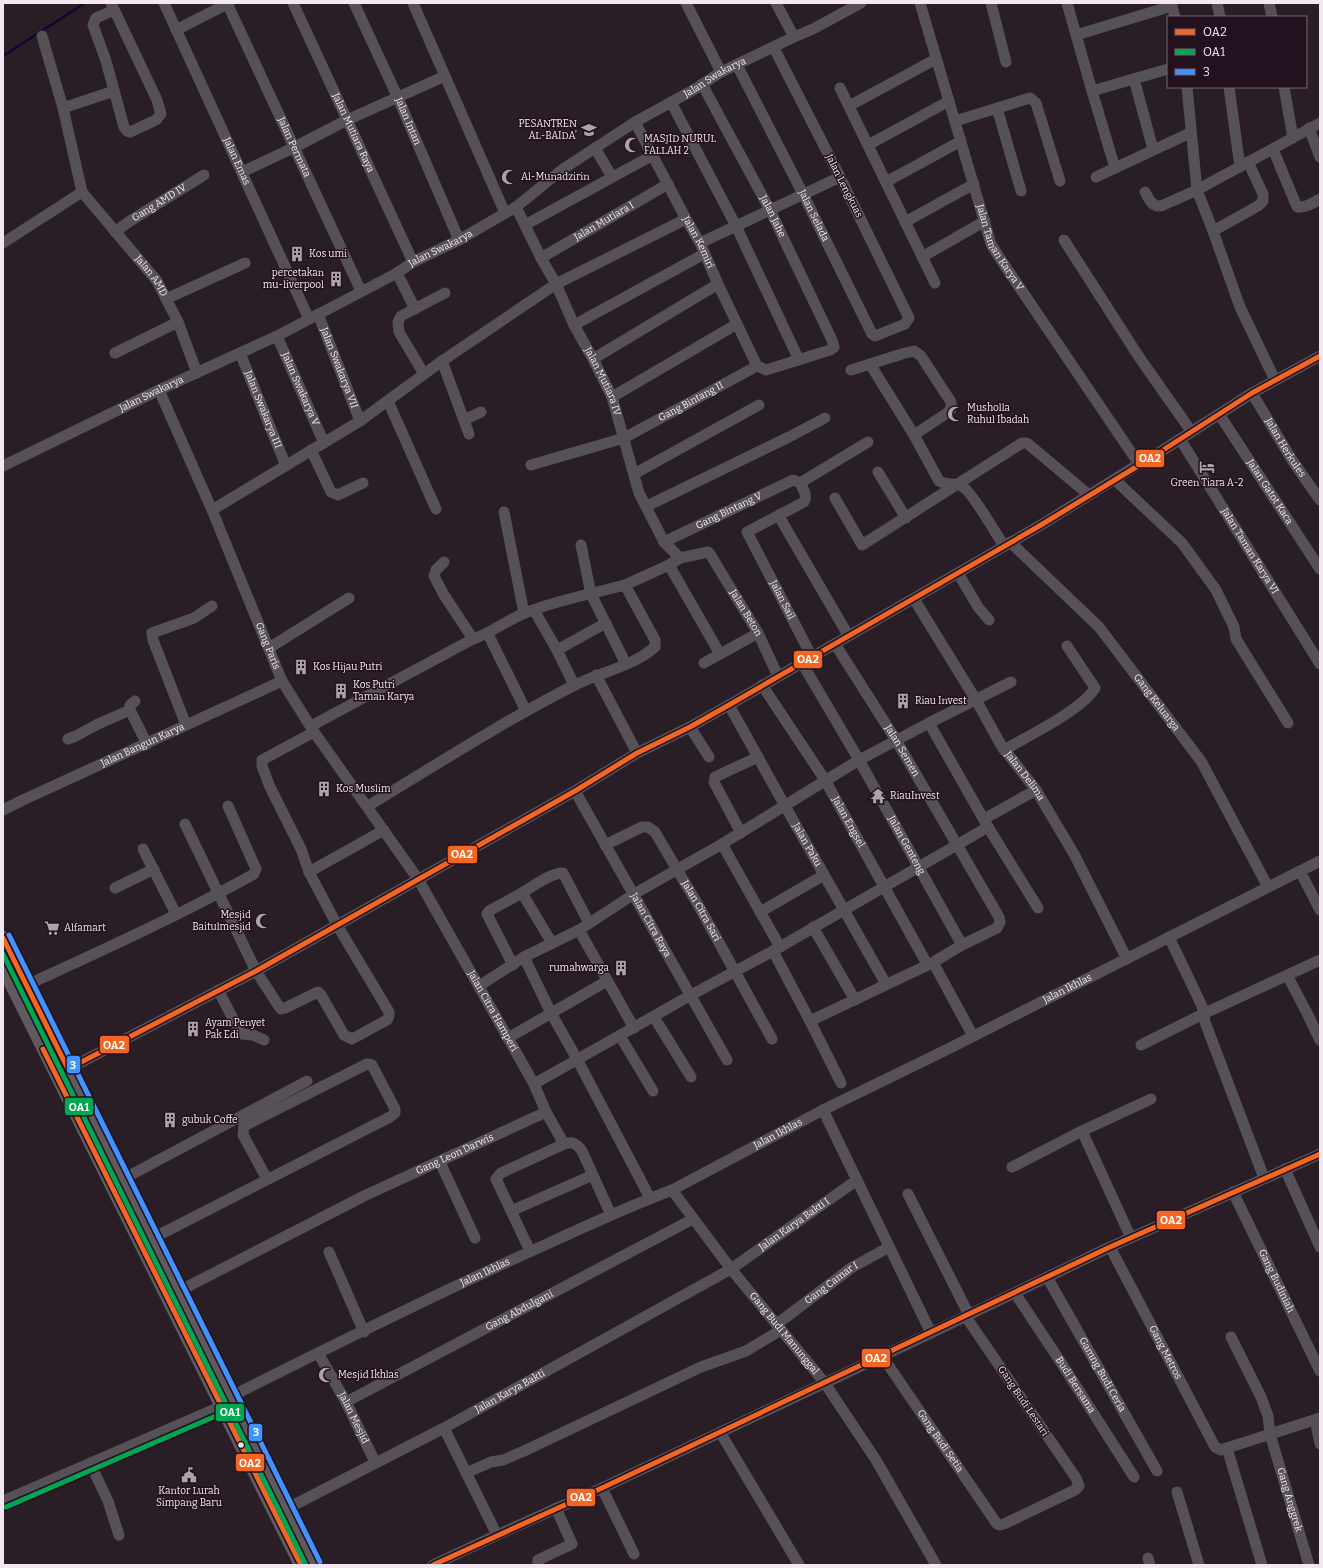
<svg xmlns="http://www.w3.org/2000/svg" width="1323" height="1568" font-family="Bitter,serif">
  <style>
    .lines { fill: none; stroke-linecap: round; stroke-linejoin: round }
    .stream { stroke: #150432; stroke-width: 2.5 }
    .minor { stroke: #555156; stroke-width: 11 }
    .major { stroke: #5e5a5f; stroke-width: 14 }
    .bus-1-casing { stroke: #23111f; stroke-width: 8 }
    .bus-2-casing { stroke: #23111f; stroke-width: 8 }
    .bus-3-casing { stroke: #23111f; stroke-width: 8 }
    .bus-1 { stroke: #f26522; stroke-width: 5 }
    .bus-2 { stroke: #00a651; stroke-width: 5 }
    .bus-3 { stroke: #4092ff; stroke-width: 5 }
    .bus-dot { fill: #f4e7f1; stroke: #23111f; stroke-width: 1.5 }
    .labels { text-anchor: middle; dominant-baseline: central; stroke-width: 3; stroke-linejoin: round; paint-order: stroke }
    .street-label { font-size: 10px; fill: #f4e7f1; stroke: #23111f }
    .poi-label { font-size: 10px; fill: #f4e7f1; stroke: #23111f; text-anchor: start }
    .line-badge { stroke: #23111f; stroke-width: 1.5 }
    .badge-label { font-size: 11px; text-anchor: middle; font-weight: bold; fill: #fff }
  </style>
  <rect width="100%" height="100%" fill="#291e26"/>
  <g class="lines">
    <path class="stream" d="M3,56L85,3"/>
    <g class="minor">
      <path d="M111,3L157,100L161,114L156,120L130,132L127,131L124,127L106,61L93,25L96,18L114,10"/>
      <path id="s1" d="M164,3L309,319"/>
      <path id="s2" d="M227,3L361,291"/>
      <path id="s3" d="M293,3L413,262"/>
      <path id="s4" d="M354,3L398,98L459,240"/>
      <path d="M413,3L505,213"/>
      <path d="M686,3L721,72"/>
      <path d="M776,3L794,37"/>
      <path id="s5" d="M920,3L991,244L999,257L1139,464"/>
      <path d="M991,3L1006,62"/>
      <path d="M1067,3L1092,91L1115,168L1190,133"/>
      <path d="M1171,3L1175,17"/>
      <path d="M1217,3L1220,17"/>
      <path d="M1269,3L1272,17"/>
      <path d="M176,30L229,3"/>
      <path d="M1076,35L1172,6"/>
      <path id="s6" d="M42,36L63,108L82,192L157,281L178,322L197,373"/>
      <path id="s7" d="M737,65L803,194L872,334L875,336L905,324L909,318L840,177L774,48"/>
      <path d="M1134,79L1153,149"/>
      <path id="s8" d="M702,84L770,210L832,340L834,347L830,350L766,370L757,366"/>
      <path d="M1187,87L1197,190L1213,231L1240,307L1275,380"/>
      <path d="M1229,87L1240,167"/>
      <path d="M1284,87L1293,138"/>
      <path d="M840,88L935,283"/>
      <path d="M1092,91L1168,69"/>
      <path d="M671,102L736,226L799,360"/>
      <path d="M849,106L936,59"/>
      <path d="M63,108L114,91"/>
      <path d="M997,108L1021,191"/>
      <path d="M955,121L1030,98L1036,103L1060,181"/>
      <path id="s9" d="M635,122L686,219L700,243L718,284L757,366"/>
      <path d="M1309,128L1320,157"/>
      <path d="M868,145L949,101"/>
      <path d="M595,148L612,177"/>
      <path d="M1273,149L1297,207C1306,208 1313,203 1320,199"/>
      <path d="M242,172L295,147L347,120L445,76"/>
      <path d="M1096,177L1115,168"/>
      <path d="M886,182L961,141"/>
      <path d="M1145,192C1149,199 1152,207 1161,206L1197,190L1320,123"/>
      <path id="s10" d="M516,207L541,258L556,284L574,325L593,359L612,397L639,493L664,542L680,558"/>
      <path d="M905,222L974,184"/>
      <path d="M525,225L653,155"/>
      <path d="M1213,231L1258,206L1263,201V194L1248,162"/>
      <path id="s11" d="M115,232L130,221L204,175"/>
      <path d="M1064,240L1139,357L1191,431"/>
      <path d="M3,243L82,192"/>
      <path d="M700,243L840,177"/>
      <path d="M922,257L985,221"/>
      <path id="s12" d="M541,258L668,184"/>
      <path d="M397,273L415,309"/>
      <path d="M166,299L245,263"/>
      <path id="s13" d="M318,314L360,421"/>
      <path d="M574,325L704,254"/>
      <path id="s14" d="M277,336L324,443"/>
      <path d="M115,353L178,322"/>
      <path id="s15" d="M240,353L286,466"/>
      <path d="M593,359L718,284"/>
      <path d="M442,361L469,434"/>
      <path d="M870,364L914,435L939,481C948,486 955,482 963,487C972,492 997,535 1004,546"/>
      <path d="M851,370L905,353L914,351L921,356L951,402V409L947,413L914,435"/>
      <path d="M424,374L399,332L398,322L401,316L445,293"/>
      <path id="s16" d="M159,390L212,510L282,681L314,732L418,879L534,1084L546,1112L564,1144"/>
      <path id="s17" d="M1252,393L1292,460L1320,500"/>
      <path d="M612,397L737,324"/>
      <path d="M388,401L436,509"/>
      <path id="s18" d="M1219,414L1320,569"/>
      <path d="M464,420L481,412"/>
      <path id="s19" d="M1180,439L1320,664"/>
      <path d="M311,450L331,492L338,495L363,483"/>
      <path id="s20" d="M531,465L624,438L757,366"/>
      <path id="s21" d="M3,466L159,390L277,336L397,273L413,262L459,240L516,207L563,169L635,122L695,89L721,72L794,37L813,29L861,3"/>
      <path d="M878,472L906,518"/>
      <path d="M634,474L759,405"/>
      <path d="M1115,480L1182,543L1216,590L1234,627L1236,639L1288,723"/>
      <path d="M800,483L868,442"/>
      <path d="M835,498L862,545L1022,443H1027L1089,495"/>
      <path d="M647,506L789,437L825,418"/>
      <path d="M212,510L360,421L442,361L556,284L686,219"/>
      <path d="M504,512L524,613"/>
      <path d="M780,514V518L848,635"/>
      <path id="s22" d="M664,542L793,480L800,483C803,489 808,496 804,502L747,532L812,657"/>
      <path id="s23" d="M1010,542L1099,627L1201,761L1268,887"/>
      <path d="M581,545L591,594L626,664"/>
      <path d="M444,562L436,570L434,576L444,595L473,639"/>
      <path d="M958,573L978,607L989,620"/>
      <path d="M625,585L669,565"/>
      <path id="s24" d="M914,599L976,700L1001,745L1036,790L1074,854L1127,959"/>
      <path d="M534,610L557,650L574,685"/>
      <path d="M488,634L526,711"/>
      <path id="s25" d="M835,644L896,740L999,917L1000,922L997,928L962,945L932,963"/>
      <path d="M269,648L349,598"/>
      <path d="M557,650L606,623"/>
      <path id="s26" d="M720,654L669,565L680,558L708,552L710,554L758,633L778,676"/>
      <path d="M704,663L758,633"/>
      <path id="s27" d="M802,663L859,760L962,945"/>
      <path d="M596,675L637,753"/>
      <path id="s28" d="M762,685L825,780L927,964"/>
      <path d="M135,701L130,705V710L147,744"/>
      <path id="s29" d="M729,705L785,806L886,984"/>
      <path d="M929,723L988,827L1038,908"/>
      <path d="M186,725L153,640L152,633L194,618L212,606"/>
      <path d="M311,726L473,639C491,633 507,620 525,613C557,600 591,594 625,585L655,640V647C632,667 600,672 573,686C502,722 436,765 368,806"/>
      <path d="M690,727L709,757"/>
      <path d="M68,739L76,736L98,724L130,710"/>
      <path d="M1004,750C1028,736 1082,710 1095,688L1067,646"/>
      <path id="s30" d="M575,791L727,1060"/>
      <path id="s31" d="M3,810L23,800L282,681"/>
      <path d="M984,819L1036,790"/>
      <path d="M185,824L256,971L278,1005L281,1009L285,1008L318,992L321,995L344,1035L352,1039L387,1020L389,1016V1012L337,925L309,872L301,849L270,787L262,766V760L314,732"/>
      <path d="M741,833L714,782L715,777L758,757"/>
      <path d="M722,844L780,947"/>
      <path id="s32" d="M605,845L642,827H648L655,832L701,910L772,1039"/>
      <path d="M143,849L176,914"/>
      <path d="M1300,871L1320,910"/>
      <path d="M309,872L384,830"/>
      <path d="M115,888L154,869"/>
      <path d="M760,912L824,875"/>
      <path d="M813,927L855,1000"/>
      <path d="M579,930L634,1028"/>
      <path d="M1169,937L1202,1006L1205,1022L1264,1178"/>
      <path d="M552,943L522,893C532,887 552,872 563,873L589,923"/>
      <path d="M773,951L810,1021L841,1083"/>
      <path d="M524,957L551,1013L577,1059L650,1198"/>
      <path d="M513,965L487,914L489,911L522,893"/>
      <path d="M1287,975L1307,1013L1320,1040"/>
      <path d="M27,985C103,950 180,915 254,874L256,869L228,806"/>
      <path d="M479,986L524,957L579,930L634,894L722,844L859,760L929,723L1011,682"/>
      <path d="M218,990L240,1032L242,1034L253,1035L264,1040"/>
      <path d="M654,1017L691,1077"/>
      <path d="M810,1021L932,963L934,964L973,1036"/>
      <path d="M620,1036L653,1091"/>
      <path d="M508,1038L607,981"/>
      <path d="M1141,1045L1203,1014L1320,960"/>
      <path d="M68,1069L256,971L575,791L637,753L690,727L729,705L1041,525L1139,464L1146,461L1252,393L1320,356"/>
      <path d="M534,1084L691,995L773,951L988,827"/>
      <path d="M823,1110L931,1333"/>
      <path d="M440,1162L475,1238"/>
      <path d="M1012,1167L1082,1131"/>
      <path d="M1285,1169L1320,1247"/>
      <path d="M123,1179L307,1081"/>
      <path id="s33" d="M672,1190L731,1269L824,1382L876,1460L936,1565"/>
      <path id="s34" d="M1233,1192L1320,1371"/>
      <path d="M908,1194L969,1315"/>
      <path d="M511,1211L593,1175"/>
      <path d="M153,1238L390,1117L395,1113V1109L372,1065L367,1064L244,1126L243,1135L267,1179"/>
      <path d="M1131,1238L1082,1131L1151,1099"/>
      <path id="s35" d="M1110,1247L1215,1447L1221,1450L1227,1448"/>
      <path d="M530,1251L496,1179L501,1173L564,1144C573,1141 577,1144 582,1151L611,1215"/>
      <path d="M329,1252L364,1332"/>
      <path id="s36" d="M1047,1277L1157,1471"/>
      <path id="s37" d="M179,1291L364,1196L546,1112"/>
      <path id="s38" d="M1015,1293L1060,1361L1134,1477"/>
      <path id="s39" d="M777,1324L851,1268L889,1247"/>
      <path id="s40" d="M1231,1337L1261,1397L1268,1416L1270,1434L1309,1565"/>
      <path id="s41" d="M318,1353L346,1402L375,1462"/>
      <path id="s42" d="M882,1356L997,1524L1000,1525L1004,1524L1075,1490L1079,1486L1076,1478L966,1317"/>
      <path id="s43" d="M230,1397C335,1344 440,1292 547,1244C588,1225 630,1206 672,1190L823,1110L948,1049L1320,861"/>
      <path id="s44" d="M346,1402L693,1219"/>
      <path d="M1315,1420L1320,1444"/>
      <path d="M444,1428L497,1535"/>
      <path d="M720,1432L799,1565"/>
      <path d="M90,1463L108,1501L119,1535"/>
      <path d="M466,1473L491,1462L503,1460L524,1451L701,1367L746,1351L781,1330"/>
      <path d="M602,1488L634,1554"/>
      <path d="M1177,1492L1199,1565"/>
      <path d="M3,1501L222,1406"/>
      <path id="s45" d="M286,1509L444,1428L731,1269L857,1180"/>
      <path d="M1148,1558L1150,1565"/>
      <path d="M433,1565L497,1535L602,1488L931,1333L1110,1247L1320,1154"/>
      <path d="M538,1565V1560L572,1544L556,1508"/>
      <path d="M1262,1565L1227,1448L1320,1418"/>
    </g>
    <g class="major">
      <path d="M3,938L179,1291L230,1397L314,1565"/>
      <path d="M3,967L301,1565"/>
    </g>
    <g class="bus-1-casing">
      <g id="bus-1">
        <path d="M3,938L68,1069L256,971L575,791L637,753L690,727L729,705L1041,525L1146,461L1252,393L1320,356"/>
        <path d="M43,1049L301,1565"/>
        <path d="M433,1565L602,1488L1110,1247L1320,1154"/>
      </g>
    </g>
    <g class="bus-2-casing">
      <g id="bus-2">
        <path d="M3,954L306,1565"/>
        <path d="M6,1507L225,1412"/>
      </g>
    </g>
    <g class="bus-3-casing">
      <path id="bus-3" d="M9,935L320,1562"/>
    </g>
    <use href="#bus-1" class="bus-1"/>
    <use href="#bus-2" class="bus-2"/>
    <use href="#bus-3" class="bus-3"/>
  </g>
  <defs>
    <g id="school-bare" transform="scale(1.2)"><path d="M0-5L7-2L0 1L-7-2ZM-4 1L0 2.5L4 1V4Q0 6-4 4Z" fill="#ada1aa" stroke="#23111f" stroke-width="2.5" paint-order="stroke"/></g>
    <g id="mosque-bare" transform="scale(1.2)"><path d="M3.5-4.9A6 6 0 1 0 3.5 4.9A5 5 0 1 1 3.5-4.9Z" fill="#ada1aa" stroke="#23111f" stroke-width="2.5" paint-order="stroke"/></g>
    <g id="building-bare" transform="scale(1.2)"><path d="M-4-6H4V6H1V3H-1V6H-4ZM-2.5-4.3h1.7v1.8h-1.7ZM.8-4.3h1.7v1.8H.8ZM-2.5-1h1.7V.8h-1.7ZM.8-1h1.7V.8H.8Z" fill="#ada1aa" stroke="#23111f" stroke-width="2.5" paint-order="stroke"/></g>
    <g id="hotel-bare" transform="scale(1.2)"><path d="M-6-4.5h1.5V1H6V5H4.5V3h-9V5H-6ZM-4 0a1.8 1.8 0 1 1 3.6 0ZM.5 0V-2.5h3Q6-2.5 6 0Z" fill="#ada1aa" stroke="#23111f" stroke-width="2.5" paint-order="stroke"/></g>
    <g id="temple-bare" transform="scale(1.2)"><path d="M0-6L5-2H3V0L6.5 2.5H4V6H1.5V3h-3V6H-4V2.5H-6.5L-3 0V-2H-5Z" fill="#ada1aa" stroke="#23111f" stroke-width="2.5" paint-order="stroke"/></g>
    <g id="supermarket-bare" transform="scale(1.2)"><path d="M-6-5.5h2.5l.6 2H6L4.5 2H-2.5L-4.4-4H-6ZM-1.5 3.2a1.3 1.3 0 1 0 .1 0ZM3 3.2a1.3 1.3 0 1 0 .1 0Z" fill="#ada1aa" stroke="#23111f" stroke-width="2.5" paint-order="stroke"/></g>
    <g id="civic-bare" transform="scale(1.2)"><path d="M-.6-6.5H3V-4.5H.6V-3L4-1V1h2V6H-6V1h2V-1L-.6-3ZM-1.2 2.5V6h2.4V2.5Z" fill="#ada1aa" stroke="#23111f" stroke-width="2.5" paint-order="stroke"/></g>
  </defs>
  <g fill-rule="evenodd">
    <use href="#school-bare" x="589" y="130"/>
    <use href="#mosque-bare" x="632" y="145"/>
    <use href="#mosque-bare" x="509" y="177"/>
    <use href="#building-bare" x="297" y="254"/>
    <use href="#building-bare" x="336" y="279"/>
    <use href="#mosque-bare" x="955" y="414"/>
    <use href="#hotel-bare" x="1207" y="467"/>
    <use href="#building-bare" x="301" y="667"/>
    <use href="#building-bare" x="341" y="691"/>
    <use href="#building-bare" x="903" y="701"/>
    <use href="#building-bare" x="324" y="789"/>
    <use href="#temple-bare" x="878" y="796"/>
    <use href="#mosque-bare" x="263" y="921"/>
    <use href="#supermarket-bare" x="52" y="928"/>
    <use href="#building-bare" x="621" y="968"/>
    <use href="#building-bare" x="193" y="1029"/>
    <use href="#building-bare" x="170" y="1120"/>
    <use href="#mosque-bare" x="326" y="1375"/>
    <use href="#civic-bare" x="189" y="1475"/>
  </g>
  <circle class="bus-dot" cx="241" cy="1445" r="3.5"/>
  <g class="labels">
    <g class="street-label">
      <text stroke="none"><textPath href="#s21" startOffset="813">Jalan Swakarya</textPath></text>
      <text stroke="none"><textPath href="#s4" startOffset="130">Jalan Intan</textPath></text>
      <text stroke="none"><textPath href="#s3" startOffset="143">Jalan Mutiara Raya</textPath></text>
      <text stroke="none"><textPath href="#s2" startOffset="159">Jalan Permata</textPath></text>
      <text stroke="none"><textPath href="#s1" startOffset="174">Jalan Emas</textPath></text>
      <text transform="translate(844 186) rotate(63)">Jalan Lengkuas</text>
      <text stroke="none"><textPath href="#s11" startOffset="53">Gang AMD IV</textPath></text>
      <text stroke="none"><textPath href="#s7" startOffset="169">Jalan Selada</textPath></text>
      <text stroke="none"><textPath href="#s8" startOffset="150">Jalan Jahe</textPath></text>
      <text stroke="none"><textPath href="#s12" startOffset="73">Jalan Mutiara I</textPath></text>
      <text stroke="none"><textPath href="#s9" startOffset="136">Jalan Kemiri</textPath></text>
      <text stroke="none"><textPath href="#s5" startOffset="258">Jalan Taman Karya V</textPath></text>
      <text stroke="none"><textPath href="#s21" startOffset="489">Jalan Swakarya</textPath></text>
      <text stroke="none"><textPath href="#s6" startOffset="270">Jalan AMD</textPath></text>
      <text stroke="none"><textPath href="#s13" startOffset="58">Jalan Swakarya VII</textPath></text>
      <text stroke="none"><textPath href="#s10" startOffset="195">Jalan Mutiara IV</textPath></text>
      <text stroke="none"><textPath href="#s14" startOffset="58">Jalan Swakarya V</textPath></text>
      <text stroke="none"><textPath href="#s21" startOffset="165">Jalan Swakarya</textPath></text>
      <text stroke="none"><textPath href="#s20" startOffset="173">Gang Bintang II</textPath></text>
      <text stroke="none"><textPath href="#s15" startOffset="61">Jalan Swakarya III</textPath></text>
      <text stroke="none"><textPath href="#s17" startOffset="64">Jalan Herkules</textPath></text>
      <text stroke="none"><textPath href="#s18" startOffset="93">Jalan Gatot Kaca</textPath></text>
      <text stroke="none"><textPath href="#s22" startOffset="72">Gang Bintang V</textPath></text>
      <text stroke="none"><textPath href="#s19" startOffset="132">Jalan Taman Karya VI</textPath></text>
      <text stroke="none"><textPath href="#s22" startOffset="312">Jalan Sail</textPath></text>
      <text stroke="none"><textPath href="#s26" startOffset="216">Jalan Beton</textPath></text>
      <text stroke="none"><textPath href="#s16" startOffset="278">Gang Paris</textPath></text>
      <text stroke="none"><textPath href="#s23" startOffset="218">Gang Keluarga</textPath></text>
      <text stroke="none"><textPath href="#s31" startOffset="154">Jalan Bangun Karya</textPath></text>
      <text stroke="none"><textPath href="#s25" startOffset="126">Jalan Semen</textPath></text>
      <text stroke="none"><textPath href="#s24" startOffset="209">Jalan Delima</textPath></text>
      <text stroke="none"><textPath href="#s28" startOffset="162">Jalan Engsel</textPath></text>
      <text stroke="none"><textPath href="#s29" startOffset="160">Jalan Paku</textPath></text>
      <text stroke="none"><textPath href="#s27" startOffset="210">Jalan Genteng</textPath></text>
      <text stroke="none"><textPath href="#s32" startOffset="147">Jalan Citra Sari</textPath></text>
      <text stroke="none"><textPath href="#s30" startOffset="154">Jalan Citra Raya</textPath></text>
      <text stroke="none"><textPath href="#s43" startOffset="932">Jalan Ikhlas</textPath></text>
      <text stroke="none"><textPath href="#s16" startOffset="708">Jalan Citra Hamperi</textPath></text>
      <text stroke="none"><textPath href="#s43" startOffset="608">Jalan Ikhlas</textPath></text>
      <text stroke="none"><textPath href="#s37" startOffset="308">Gang Leon Darwis</textPath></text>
      <text stroke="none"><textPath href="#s45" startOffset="583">Jalan Karya Bakti I</textPath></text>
      <text stroke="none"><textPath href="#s43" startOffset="284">Jalan Ikhlas</textPath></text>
      <text stroke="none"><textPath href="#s34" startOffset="99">Gang Budiniah</textPath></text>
      <text stroke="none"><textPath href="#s39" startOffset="68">Gang Camar I</textPath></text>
      <text stroke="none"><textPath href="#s44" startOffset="196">Gang Abdulgani</textPath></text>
      <text stroke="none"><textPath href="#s33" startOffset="182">Gang Budi Manunggal</textPath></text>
      <text stroke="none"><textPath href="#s35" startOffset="119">Gang Metros</textPath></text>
      <text stroke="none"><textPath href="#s36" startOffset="112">Gamng Budi Ceria</textPath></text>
      <text stroke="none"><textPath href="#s38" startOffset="110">Budi Bersama</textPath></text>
      <text stroke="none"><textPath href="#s45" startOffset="253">Jalan Karya Bakti</textPath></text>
      <text transform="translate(1023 1401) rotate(56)">Gang Budi Lestari</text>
      <text stroke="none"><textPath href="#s41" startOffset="74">Jalan Mesjid</textPath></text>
      <text stroke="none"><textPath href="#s42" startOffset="103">Gang Budi Setia</textPath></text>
      <text stroke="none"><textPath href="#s40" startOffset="174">Gang Anggrek</textPath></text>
    </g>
    <g class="poi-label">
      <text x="577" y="124" text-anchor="end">PESANTREN<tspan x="577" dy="12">AL-BAIDA'</tspan></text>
      <text x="644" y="139">MASJID NURUL<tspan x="644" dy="12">FALLAH 2</tspan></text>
      <text x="521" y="177">Al-Munadzirin</text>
      <text x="309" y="254">Kos umi</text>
      <text x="324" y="273" text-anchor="end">percetakan<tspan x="324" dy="12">mu-liverpool</tspan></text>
      <text x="967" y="408">Musholla<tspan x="967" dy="12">Ruhul Ibadah</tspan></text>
      <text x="1207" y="483" text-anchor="middle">Green Tiara A-2</text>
      <text x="313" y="667">Kos Hijau Putri</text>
      <text x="353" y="685">Kos Putri<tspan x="353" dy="12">Taman Karya</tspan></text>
      <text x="915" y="701">Riau Invest</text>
      <text x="336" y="789">Kos Muslim</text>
      <text x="890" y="796">RiauInvest</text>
      <text x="251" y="915" text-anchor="end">Mesjid<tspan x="251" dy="12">Baitulmesjid</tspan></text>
      <text x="64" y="928">Alfamart</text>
      <text x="609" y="968" text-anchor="end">rumahwarga</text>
      <text x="205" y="1023">Ayam Penyet<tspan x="205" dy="12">Pak Edi</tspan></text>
      <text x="182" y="1120">gubuk Coffe</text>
      <text x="338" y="1375">Mesjid Ikhlas</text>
      <text x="189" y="1491" text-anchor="middle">Kantor Lurah<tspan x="189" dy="12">Simpang Baru</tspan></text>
    </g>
  </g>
  <g class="line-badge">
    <rect x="1135" y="449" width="30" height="19" rx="4" fill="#f26522"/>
    <rect x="793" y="650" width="30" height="19" rx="4" fill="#f26522"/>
    <rect x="447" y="845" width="31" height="19" rx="4" fill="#f26522"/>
    <rect x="99" y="1035" width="31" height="19" rx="4" fill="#f26522"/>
    <rect x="66" y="1055" width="15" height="19" rx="4" fill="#4092ff"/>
    <rect x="64" y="1097" width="30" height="19" rx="4" fill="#00a651"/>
    <rect x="1156" y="1210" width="30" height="20" rx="4" fill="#f26522"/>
    <rect x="861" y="1348" width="30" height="20" rx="4" fill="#f26522"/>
    <rect x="215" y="1403" width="30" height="19" rx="4" fill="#00a651"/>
    <rect x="248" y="1423" width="15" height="19" rx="4" fill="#4092ff"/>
    <rect x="235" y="1453" width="30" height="19" rx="4" fill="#f26522"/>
    <rect x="566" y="1488" width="30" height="19" rx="4" fill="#f26522"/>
  </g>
  <g class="badge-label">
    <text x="1150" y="462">OA2</text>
    <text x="808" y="663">OA2</text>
    <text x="462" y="858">OA2</text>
    <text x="114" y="1049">OA2</text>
    <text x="73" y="1069">3</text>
    <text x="79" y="1111">OA1</text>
    <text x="1171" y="1224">OA2</text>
    <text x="876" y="1362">OA2</text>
    <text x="230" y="1416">OA1</text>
    <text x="256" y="1436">3</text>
    <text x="250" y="1467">OA2</text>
    <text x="581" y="1501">OA2</text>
  </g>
  <rect width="1323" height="1568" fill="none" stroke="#f4e7f1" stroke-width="8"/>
  <rect x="1167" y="16" width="140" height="72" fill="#23111f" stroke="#776773"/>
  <rect x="1175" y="29" width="20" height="6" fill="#f26522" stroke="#776773"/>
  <text x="1203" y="36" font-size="12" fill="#f4e7f1">OA2</text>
  <rect x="1175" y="49" width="20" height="6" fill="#00a651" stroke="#776773"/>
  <text x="1203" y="56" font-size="12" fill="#f4e7f1">OA1</text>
  <rect x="1175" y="69" width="20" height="6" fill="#4092ff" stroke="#776773"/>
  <text x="1203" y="76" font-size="12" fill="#f4e7f1">3</text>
</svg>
